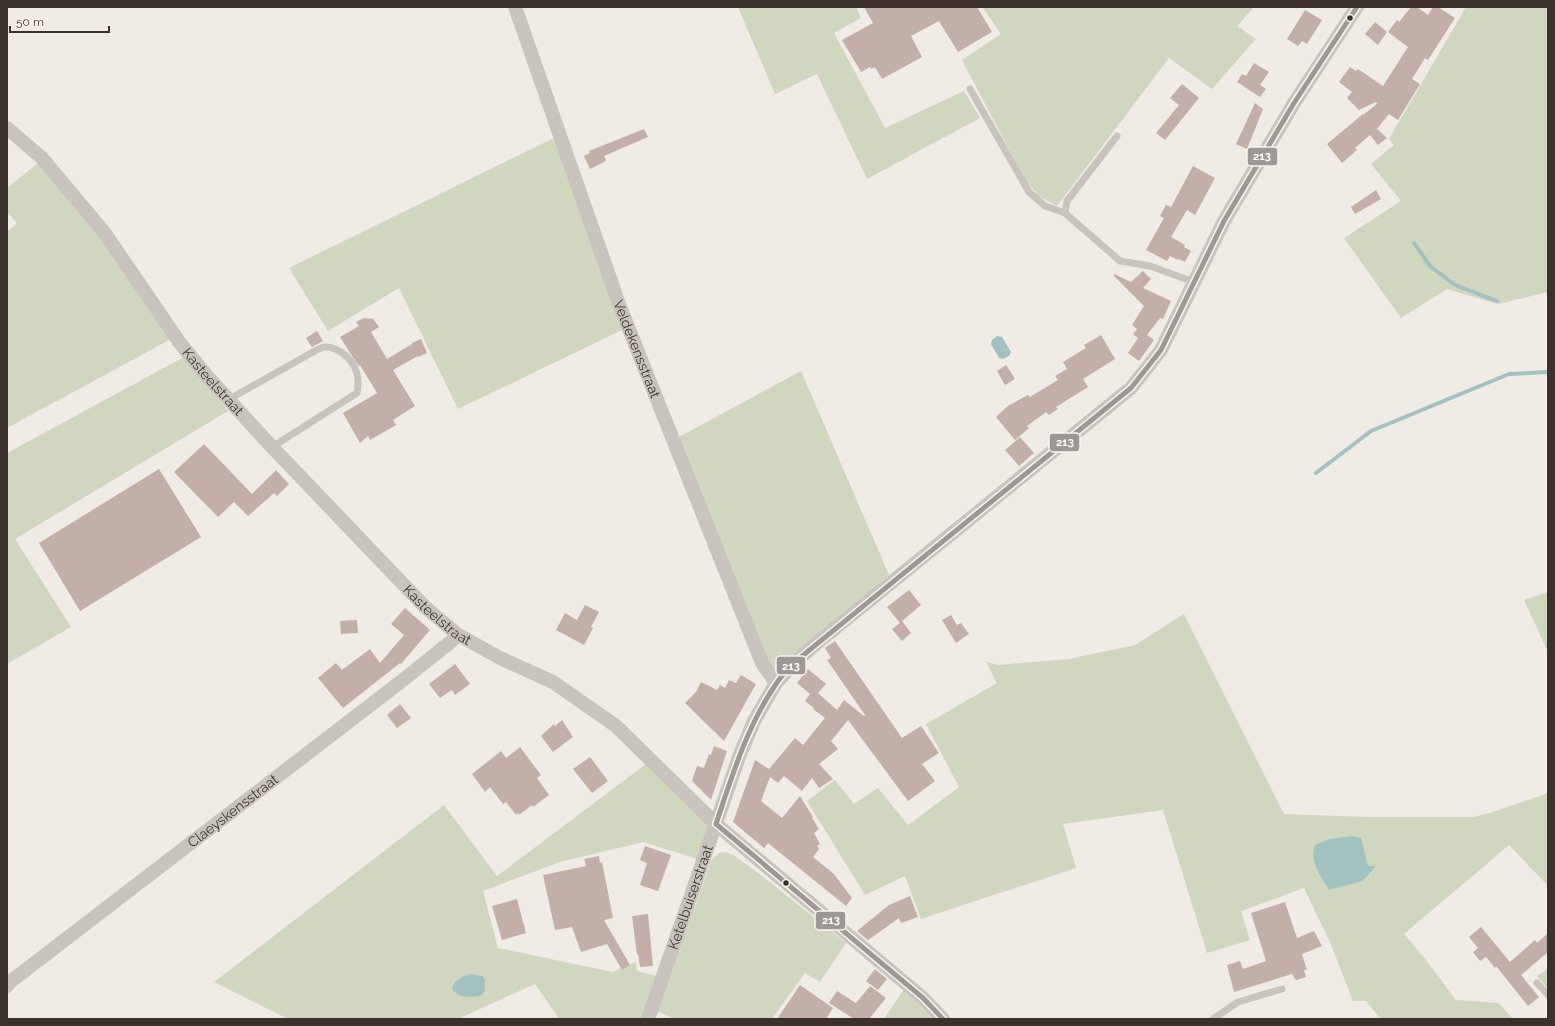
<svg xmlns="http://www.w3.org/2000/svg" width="1555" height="1026" font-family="Raleway,sans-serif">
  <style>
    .green { fill: #d1d6bf; fill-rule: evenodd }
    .water { fill: #a1c2c1 }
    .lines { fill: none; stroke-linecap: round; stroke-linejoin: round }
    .stream { stroke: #a1c2c1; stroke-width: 4 }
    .building { fill: #c3afa7 }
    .service { stroke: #c9c3be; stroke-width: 7 }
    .minor { stroke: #c9c3be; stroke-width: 14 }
    .bus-1-casing { stroke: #fbf5ee; stroke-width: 8 }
    .bus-1 { stroke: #9d9895; stroke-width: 5 }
    .bus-dot { fill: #3b302b; stroke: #fbf5ee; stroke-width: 1.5 }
    .labels { text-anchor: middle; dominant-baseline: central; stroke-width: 4; stroke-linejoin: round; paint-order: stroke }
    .street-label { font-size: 14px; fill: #3b302b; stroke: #fbf5ee }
    .line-badge { stroke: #fbf5ee; stroke-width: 1.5 }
    .badge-label { font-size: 11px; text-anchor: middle; font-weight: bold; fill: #fff }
  </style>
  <rect width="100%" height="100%" fill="#f0ebe5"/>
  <g class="green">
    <path d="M738,7H856L861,18L834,33L885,128L964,91L980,118L867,179L817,74L775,94Z"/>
    <path d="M986,7H1254L1237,26L1256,39L1212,89L1169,58L1057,206L1039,196L1025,180L962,60L1001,34L983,8Z"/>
    <path d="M1466,7H1547L1548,8V292L1498,304L1447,289L1401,318L1344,238L1401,201L1371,164L1394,145L1389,139Z"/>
    <path d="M554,138L622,330L458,409L399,288L328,331L289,268Z"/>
    <path d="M38,163L100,236L171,339L7,428V232L17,223L7,212V188Z"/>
    <path d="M184,357L228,411L15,539L71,627L7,664V453Z"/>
    <path d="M801,371L889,575L776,670L768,663L677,438Z"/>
    <path d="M1548,592V652L1524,600Z"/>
    <path d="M1184,614L1284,814L1366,817H1473L1490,813L1548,793V886L1509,845L1404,934L1426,960L1456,1000L1499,1003L1513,1019H1381L1366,1001H1353L1330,942L1304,888L1241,911L1250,940L1207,953L1163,810L1063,824L1076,868L921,919L905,876L865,895L807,801L835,780L854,804L878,788L908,825L959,787L926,724L997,683L986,662L999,665L1069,659L1135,645ZM1368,866H1376L1363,881L1329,890Z"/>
    <path d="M646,764L710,825L697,859L643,842L560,862L483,891L498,948L612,972L636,962L637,971L657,976L641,1019H559L535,984L458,1019H288L214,982L444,805L497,876Z"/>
    <path d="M726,852L735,856L762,876L846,943L820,982L805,973L772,1019H674L657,1011L712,859L719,853Z"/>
    <path d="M1548,969V989L1537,976Z"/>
    <path d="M904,989L935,1019H884Z"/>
  </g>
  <g class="water">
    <path d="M997,336L1002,337L1011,352L1009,356L1003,359L999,358L991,344L992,340Z"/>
    <path d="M1353,836L1361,838L1368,866H1376L1363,881L1329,890C1321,876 1309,862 1315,845L1329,839Z"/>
    <path d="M472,974L482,976L485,979V990L481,996C471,997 457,999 452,988C455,979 462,976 472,974Z"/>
  </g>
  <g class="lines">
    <g class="stream">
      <path d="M1414,243L1430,266L1455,285L1497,301"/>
      <path d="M1316,473L1371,431L1509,374L1548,372"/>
    </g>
  </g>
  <g class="building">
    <path d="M864,7H977L992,32L958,52L939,21L911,36L922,57L882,79L875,67L871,69L870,67L861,72L842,40L873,23Z"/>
    <path d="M1411,7H1417L1428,15L1433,7H1438L1455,18L1428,60L1425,58L1412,79L1420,84L1398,120L1389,114L1377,129L1387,138L1378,145L1370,135L1355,148L1357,150L1342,163L1327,144L1363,114V115L1377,104L1376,102L1359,110L1347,98L1352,92L1339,82L1350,67L1356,71L1358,69L1383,86L1408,47L1388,32L1397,20L1399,22Z"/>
    <path d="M1305,10L1322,20L1307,44L1302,41L1298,46L1287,39Z"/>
    <path d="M1375,22L1387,32L1378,45L1365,34Z"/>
    <path d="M1254,63L1269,72L1260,85L1266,89L1260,97L1237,82L1242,74L1246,76Z"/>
    <path d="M1182,84L1199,98L1165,140L1156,133L1179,105L1170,98Z"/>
    <path d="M1255,103L1263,109L1247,149L1236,144Z"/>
    <path d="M644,129L648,137L604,156L606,160L604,162L590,169L584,156L590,153L589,151Z"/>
    <path d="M1193,166L1215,178L1195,215L1187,210L1171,237L1185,245L1184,247L1191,251L1185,262L1179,259L1178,260L1170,256L1167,261L1146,250L1164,218L1160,216L1166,205L1171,207Z"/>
    <path d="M1376,190L1381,199L1355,214L1351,207Z"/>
    <path d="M1143,271L1151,279L1143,288L1171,301L1163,319L1160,318L1147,335L1154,340L1139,361L1128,353L1138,338L1133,334L1137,329L1132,325L1144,306L1114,276V274L1131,282Z"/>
    <path d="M364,318L373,319L379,327L371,332L387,359L412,344V343L421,339L427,353L418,357V356L393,370L415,406L393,420L396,425L370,440L368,436L360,443L343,413L377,393L360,365L359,366L350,353L340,337L359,326L356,322Z"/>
    <path d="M317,331L323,341L312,347L306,338Z"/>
    <path d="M1101,335L1115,359L1083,379L1088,387L1056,407L1058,409L1049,415L1046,412L1027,426L1029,428L1015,440L996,417L1008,406L1028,395L1030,397L1058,380L1055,376L1067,369L1063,362L1086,348L1084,345Z"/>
    <path d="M1006,365L1015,379L1005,385L997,371Z"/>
    <path d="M1020,437L1034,453L1019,466L1005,450Z"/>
    <path d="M204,444L252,494L276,470L289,484L277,496L274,493L248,516L234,502L218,517L174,472Z"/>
    <path d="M159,469L201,537L80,611L39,543Z"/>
    <path d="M909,590L921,605L902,621L911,633L902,641L892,629L900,623L887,607Z"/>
    <path d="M585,605L599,612L591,627L593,628L584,645L556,630L565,613L577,620Z"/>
    <path d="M405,608L430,630L401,664L400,663L343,708L318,678L336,663L342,670L370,649L380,663L404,635L391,624Z"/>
    <path d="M951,615L957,625L961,623L969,634L956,643L942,620Z"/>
    <path d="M357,620L358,633L341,634L340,621Z"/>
    <path d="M835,641L902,738L921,726L939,753L922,764L935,781L908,801L848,720L831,741L838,749L819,764L833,779L819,788L812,778L802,791L784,776L778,783L770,777L761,801L782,818L800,796L813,817L812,818L819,829L814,833L820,844L817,846L819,849L813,857L834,874L852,898L846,906L768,843L764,848L733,822L755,760L769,769L795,738L803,745L825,718L813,709L814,708L805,701L810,694L797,683L808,669L826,684L818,693L837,710L844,700L864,716L865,715L827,660L831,658L825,648Z"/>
    <path d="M455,664L470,684L455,695L452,690L440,698L429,684Z"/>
    <path d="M741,675L756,684L724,741L685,703L696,692L701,682L717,690L720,685L725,688L729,680L736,683Z"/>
    <path d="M400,704L411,718L397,728L387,715Z"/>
    <path d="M562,720L573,737L553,752L541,736L554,724L555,726Z"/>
    <path d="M714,746L727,751L711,800L692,781L697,766L704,768L709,754L711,755Z"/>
    <path d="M520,747L541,775L537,778L549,795L533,807L532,805L519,815L518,813L516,815L506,802L503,804L490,787L485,792L472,774L501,751L506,758Z"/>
    <path d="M590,757L608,781L592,793L573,769Z"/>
    <path d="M645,846L671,855L658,891L640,885L647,863L640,860Z"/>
    <path d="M599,856L600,863L602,862L613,918L604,920L630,965L622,970L607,944L581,952L572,927L555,930L543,875L586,866L584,859Z"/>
    <path d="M910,896L918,917L901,923L899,918L868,940L857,931L889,905Z"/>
    <path d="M517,899L526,933L502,940L492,906Z"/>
    <path d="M1285,902L1297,938L1314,931L1322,946L1302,954L1307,970H1304L1306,977L1296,980L1292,974L1234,992L1227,965L1240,961L1243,969L1266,961L1251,913Z"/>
    <path d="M648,914L653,966L640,967L638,954L637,955L632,916Z"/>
    <path d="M1481,927L1510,962L1535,940L1537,943L1548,933V952L1521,975L1539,997L1528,1006L1496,966L1495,968L1486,957L1480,961L1473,952L1478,948L1469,937Z"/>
    <path d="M875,969L887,979L878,990L866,981Z"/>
    <path d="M800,985L833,1008L826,1019H777Z"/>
    <path d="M870,986L886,998L869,1019H854L829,1003L837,991L856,1003Z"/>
  </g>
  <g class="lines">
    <g class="service">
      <path d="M970,89L1029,192L1045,206L1065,213L1120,261L1150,266L1194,282"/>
      <path d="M1065,213L1067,201L1117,136"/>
      <path d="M229,401L233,397L313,352C317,350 321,347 325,347C339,347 354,360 357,374C359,381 358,387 357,393L272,447"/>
      <path d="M1537,983L1548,995"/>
      <path d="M1213,1019L1238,1002L1282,989"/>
    </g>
    <g class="minor">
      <path id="s1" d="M515,7L619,304L762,663L776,683"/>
      <path id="s2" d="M7,128L42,158L104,232L180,343L207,376L272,447L425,607L457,634L500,658L553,682L616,726L716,824L923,998L943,1019"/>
      <path id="s3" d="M7,986L10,982L403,680L453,640L457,634"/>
      <path id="s4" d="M648,1019L739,757L754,721L776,683L796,661L823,638L1131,388L1161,350L1224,221L1294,103L1357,7"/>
    </g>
    <g class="bus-1-casing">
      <g id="bus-1">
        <path d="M716,824C732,776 747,726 776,684C781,676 789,668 796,661L1131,388L1161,350L1224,221L1294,103L1357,7"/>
        <path d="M716,824L923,998L943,1019"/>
      </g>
    </g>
    <use href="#bus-1" class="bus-1"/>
  </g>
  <g class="bus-dot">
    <circle cx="1350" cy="18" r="3.5"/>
    <circle cx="786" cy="883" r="3.5"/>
  </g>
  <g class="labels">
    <g class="street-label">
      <text stroke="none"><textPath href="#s1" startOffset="363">Veldekensstraat</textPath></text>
      <text stroke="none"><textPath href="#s2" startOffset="328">Kasteelstraat</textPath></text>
      <text stroke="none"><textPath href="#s2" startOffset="652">Kasteelstraat</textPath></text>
      <text stroke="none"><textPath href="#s3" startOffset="286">Claeyskensstraat</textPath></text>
      <text stroke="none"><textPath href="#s4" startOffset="129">Ketelbuiserstraat</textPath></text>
    </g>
  </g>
  <g class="line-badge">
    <rect x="1247" y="147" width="31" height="19" rx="4" fill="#9d9895"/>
    <rect x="1049" y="433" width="31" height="19" rx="4" fill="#9d9895"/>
    <rect x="776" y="656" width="30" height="19" rx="4" fill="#9d9895"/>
    <rect x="815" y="911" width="31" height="19" rx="4" fill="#9d9895"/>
  </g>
  <g class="badge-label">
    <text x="1262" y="160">213</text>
    <text x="1065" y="446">213</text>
    <text x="791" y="670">213</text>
    <text x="831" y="924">213</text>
  </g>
  <rect width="1555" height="1026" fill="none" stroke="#3b302b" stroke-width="16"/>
  <path d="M10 26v6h99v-6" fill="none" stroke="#3b302b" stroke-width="2"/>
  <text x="16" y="26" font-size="12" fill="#3b302b" stroke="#fbf5ee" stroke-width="3" paint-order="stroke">50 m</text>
</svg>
